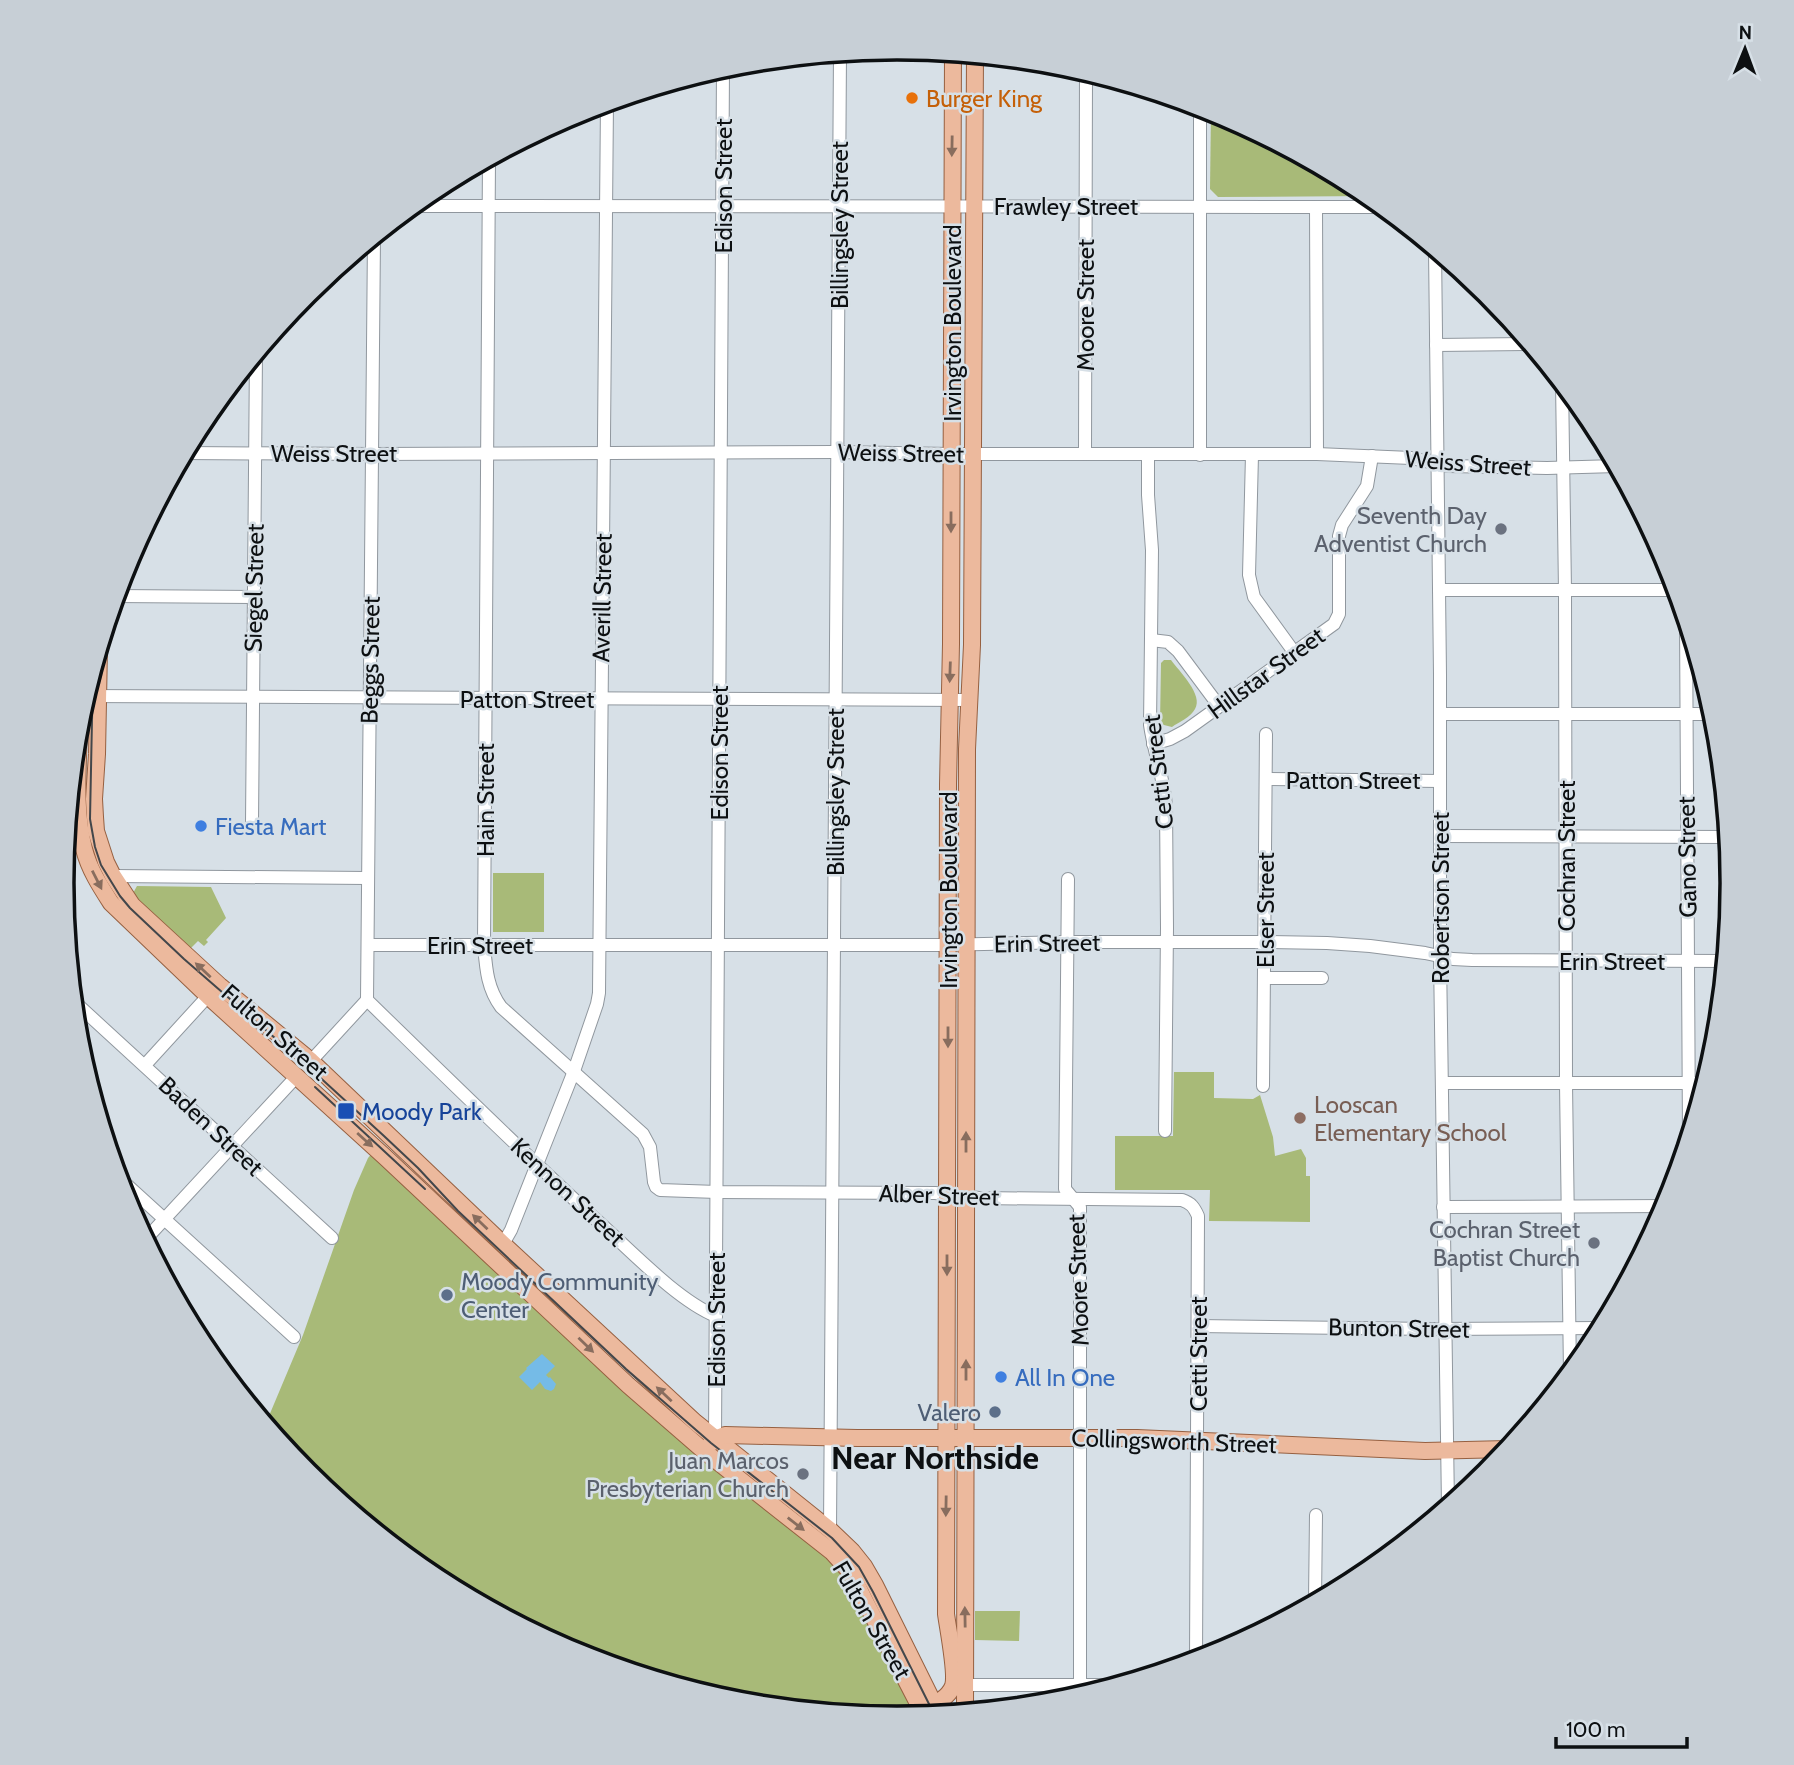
<svg xmlns="http://www.w3.org/2000/svg" width="1794" height="1765" font-family="Cabin,sans-serif">
  <style>
    .green { fill: #a8ba78 }
    .water { fill: #75bbe7 }
    .lines { fill: none; stroke-linecap: round; stroke-linejoin: round }
    .minor-casing { stroke: #90979e; stroke-width: 14 }
    .major-casing { stroke: #966041; stroke-width: 18 }
    .minor { stroke: #fff; stroke-width: 12 }
    .major { stroke: #ecb99d; stroke-width: 16 }
    .tram { stroke: #43474b; stroke-width: 2 }
    .oneway { fill: #886d5e }
    .food-dot { fill: #e8710a; stroke: #d7e0e7; stroke-width: 2.5 }
    .worship-dot { fill: #6b7280; stroke: #d7e0e7; stroke-width: 2.5 }
    .shop-dot { fill: #3f7fe0; stroke: #d7e0e7; stroke-width: 2.5 }
    .transit-dot { fill: #1a4fb4; stroke: #d7e0e7; stroke-width: 2.5 }
    .education-dot { fill: #8d6e63; stroke: #d7e0e7; stroke-width: 2.5 }
    .service-dot { fill: #5c6f8a; stroke: #d7e0e7; stroke-width: 2.5 }
    .labels { text-anchor: middle; dominant-baseline: central; stroke-width: 5; stroke-linejoin: round; paint-order: stroke }
    .food-label { font-size: 24px; fill: #c56008; stroke: #d7e0e7; text-anchor: start }
    .street-label { font-size: 24px; fill: #0d1012; stroke: #d7e0e7 }
    .worship-label { font-size: 24px; fill: #5b616d; stroke: #d7e0e7; text-anchor: end }
    .shop-label { font-size: 24px; fill: #366cbe; stroke: #d7e0e7; text-anchor: start }
    .education-label { font-size: 24px; fill: #785e54; stroke: #d7e0e7; text-anchor: start }
    .transit-label { font-size: 24px; fill: #164399; stroke: #d7e0e7; text-anchor: start }
    .service-label { font-size: 24px; fill: #4e5e75; stroke: #d7e0e7; text-anchor: start }
    .district-label { font-size: 32px; font-weight: bold; fill: #0d1012; stroke: #d7e0e7 }
    .rim { fill: none; stroke: #0d1012; stroke-width: 3.5 }
  </style>
  <rect width="100%" height="100%" fill="#d7e0e7"/>
  <g class="green">
    <path d="M1211,109L1361,188L1371,196L1218,197L1210,189Z"/>
    <path d="M1164,660H1171C1179,671 1204,695 1195,709C1191,717 1179,722 1172,727L1160,724L1161,663Z"/>
    <rect x="493" y="873" width="51" height="59"/>
    <path d="M137,886L211,887L226,918L206,940L208,942L204,946L198,941L190,949L132,895Z"/>
    <path d="M1174,1072H1214V1098L1253,1099L1260,1095L1273,1137L1275,1156L1301,1149L1306,1158V1176H1310V1222L1209,1221L1210,1190H1115V1136H1173Z"/>
    <path d="M374,1151L839,1564L920,1715L897,1718L734,1702L577,1654L433,1577L306,1473L266,1423L303,1335L354,1190L368,1158Z"/>
    <path d="M975,1611H1020L1019,1641L975,1640Z"/>
  </g>
  <path class="water" d="M542,1354L555,1366L546,1375L549,1378L550,1377L556,1384L554,1389L551,1391L545,1389L540,1382L532,1390L519,1377L527,1369L526,1368Z"/>
  <g class="lines">
    <g class="minor-casing">
      <g id="minor">
        <path d="M489,158L484,945C486,968 487,988 501,1007L643,1134L650,1147L654,1182L656,1187L660,1190L717,1192L935,1193L979,1198L1182,1200C1191,1203 1194,1207 1198,1216L1196,1660"/>
        <path d="M411,206L1384,207"/>
        <path d="M1316,207L1317,454"/>
        <path d="M1435,249L1440,674V957L1448,1506"/>
        <path d="M1436,345L1530,344"/>
        <path d="M1562,382L1565,591L1566,1084L1570,1373"/>
        <path d="M184,453L373,454L837,452L952,454H1317L1411,458L1448,466L1547,468L1617,466"/>
        <path d="M1085,454L1086,71"/>
        <path d="M1148,454V495L1152,550L1150,725C1154,753 1164,778 1166,806L1167,928L1165,1131"/>
        <path d="M1200,455V106"/>
        <path d="M1252,455L1249,575L1254,597L1294,652"/>
        <path d="M1439,590H1677"/>
        <path d="M115,596L253,597"/>
        <path d="M1686,621L1689,1136"/>
        <path d="M1151,640L1168,642L1178,651L1219,706"/>
        <path d="M85,696L969,700"/>
        <path d="M1440,714H1715"/>
        <path d="M1153,744L1170,739L1185,731L1334,624L1339,614V536L1342,525L1367,486L1372,456"/>
        <path d="M1266,779L1440,781"/>
        <path d="M252,823L256,353"/>
        <path d="M1440,836L1728,837"/>
        <path d="M113,876L367,878"/>
        <path d="M1068,879L1065,1189L1080,1207V1685"/>
        <path d="M368,945H938L1068,942H1264L1327,943L1370,946L1425,953L1453,959L1472,960L1725,961"/>
        <path d="M1264,978H1322"/>
        <path d="M367,1000C445,1076 523,1153 603,1226C634,1254 679,1301 716,1316"/>
        <path d="M74,1004L79,1006L332,1238"/>
        <path d="M311,1061L367,1000L374,237"/>
        <path d="M145,1065L208,996"/>
        <path d="M1442,1083H1705"/>
        <path d="M1263,1086L1266,734"/>
        <path d="M117,1176L294,1337"/>
        <path d="M1443,1207L1667,1206"/>
        <path d="M145,1240L296,1077"/>
        <path d="M503,1244L511,1230L574,1071L597,1004L599,993L607,102"/>
        <path d="M1198,1326L1433,1329L1601,1328"/>
        <path d="M715,1439L723,67"/>
        <path d="M830,1530L840,53"/>
        <path d="M1315,1601L1316,1515"/>
        <path d="M964,1685H1115"/>
      </g>
    </g>
    <g class="major-casing">
      <g id="major">
        <path d="M99,648L97,754L94,799L95,817L96,831L106,862L113,876L132,905L220,986L311,1061L503,1244L695,1422L830,1530L852,1551L864,1566L875,1585L939,1714"/>
        <path d="M79,717C79,761 73,806 84,849C89,869 100,886 111,903L208,996L385,1157L628,1385L704,1451L832,1552L851,1573L865,1601L924,1715"/>
        <path d="M711,1443L715,1439L725,1435L857,1438H1137L1425,1451L1507,1449"/>
        <path d="M922,1710C933,1705 948,1699 953,1686C957,1674 948,1629 946,1614L948,784L951,644L953,53"/>
        <path d="M965,1711L967,749L972,645L975,55"/>
      </g>
    </g>
    <use href="#minor" class="minor"/>
    <use href="#major" class="major"/>
    <g class="tram">
      <path d="M93,670L90,819L95,847L101,865L120,896L130,908L184,959L314,1072L384,1136L418,1168L458,1211L626,1369L711,1443L832,1538L859,1567L873,1592L934,1714"/>
      <path d="M315,1087L425,1189"/>
    </g>
  </g>
  <defs><path id="oneway-solid" d="M-6-.8H1V-3.2L6.5 0L1 3.2V.8H-6Z" transform="scale(1.75)"/></defs>
  <g class="oneway">
    <use href="#oneway-solid" transform="translate(952 146) rotate(91)"/>
    <use href="#oneway-solid" transform="translate(951 522) rotate(90)"/>
    <use href="#oneway-solid" transform="translate(950 672) rotate(92)"/>
    <use href="#oneway-solid" transform="translate(97 880) rotate(63)"/>
    <use href="#oneway-solid" transform="translate(203 970) rotate(-137)"/>
    <use href="#oneway-solid" transform="translate(948 1037) rotate(90)"/>
    <use href="#oneway-solid" transform="translate(365 1140) rotate(42)"/>
    <use href="#oneway-solid" transform="translate(966 1142) rotate(-90)"/>
    <use href="#oneway-solid" transform="translate(480 1222) rotate(-136)"/>
    <use href="#oneway-solid" transform="translate(947 1265) rotate(90)"/>
    <use href="#oneway-solid" transform="translate(586 1345) rotate(44)"/>
    <use href="#oneway-solid" transform="translate(966 1370) rotate(-90)"/>
    <use href="#oneway-solid" transform="translate(664 1394) rotate(-137)"/>
    <use href="#oneway-solid" transform="translate(946 1506) rotate(91)"/>
    <use href="#oneway-solid" transform="translate(796 1524) rotate(38)"/>
    <use href="#oneway-solid" transform="translate(965 1617) rotate(-91)"/>
  </g>
  <circle class="food-dot" cx="912" cy="98" r="7"/>
  <g class="worship-dot">
    <circle cx="1501" cy="529" r="7"/>
    <circle cx="1594" cy="1243" r="7"/>
    <circle cx="803" cy="1474" r="7"/>
  </g>
  <g class="shop-dot">
    <circle cx="201" cy="826" r="7"/>
    <circle cx="1001" cy="1377" r="7"/>
  </g>
  <rect class="transit-dot" x="337" y="1102" width="18" height="18" rx="3.5"/>
  <circle class="education-dot" cx="1300" cy="1118" r="7"/>
  <g class="service-dot">
    <circle cx="447" cy="1295" r="7"/>
    <circle cx="995" cy="1412" r="7"/>
  </g>
  <g class="labels">
    <g class="food-label">
      <text x="926" y="98">Burger King</text>
    </g>
    <g class="street-label">
      <text transform="translate(723 186) rotate(-90)">Edison Street</text>
      <text x="1066" y="206">Frawley Street</text>
      <text transform="translate(839 225) rotate(-90)">Billingsley Street</text>
      <text transform="translate(1085 305) rotate(-90)">Moore Street</text>
      <text transform="translate(952 323) rotate(-90)">Irvington Boulevard</text>
      <text x="334" y="453">Weiss Street</text>
      <text transform="translate(901 453) rotate(1)">Weiss Street</text>
      <text transform="translate(1468 463) rotate(4)">Weiss Street</text>
      <text transform="translate(254 588) rotate(-89)">Siegel Street</text>
      <text transform="translate(602 598) rotate(-89)">Averill Street</text>
      <text transform="translate(370 660) rotate(-89)">Beggs Street</text>
      <text transform="translate(1266 673) rotate(-36)">Hillstar Street</text>
      <text x="527" y="699">Patton Street</text>
      <text transform="translate(719 753) rotate(-90)">Edison Street</text>
      <text transform="translate(1158 772) rotate(-97)">Cetti Street</text>
      <text x="1353" y="780">Patton Street</text>
      <text transform="translate(835 792) rotate(-90)">Billingsley Street</text>
      <text transform="translate(485 800) rotate(-90)">Hain Street</text>
      <text transform="translate(1566 856) rotate(-90)">Cochran Street</text>
      <text transform="translate(1687 857) rotate(-91)">Gano Street</text>
      <text transform="translate(948 890) rotate(-90)">Irvington Boulevard</text>
      <text transform="translate(1440 898) rotate(-90)">Robertson Street</text>
      <text transform="translate(1265 910) rotate(-90)">Elser Street</text>
      <text transform="translate(1047 943) rotate(-1)">Erin Street</text>
      <text x="480" y="945">Erin Street</text>
      <text x="1612" y="961">Erin Street</text>
      <text transform="translate(275 1032) rotate(41)">Fulton Street</text>
      <text transform="translate(211 1126) rotate(43)">Baden Street</text>
      <text transform="translate(568 1192) rotate(43)">Kennon Street</text>
      <text transform="translate(939 1195) rotate(2)">Alber Street</text>
      <text transform="translate(1078 1280) rotate(-92)">Moore Street</text>
      <text transform="translate(716 1320) rotate(-90)">Edison Street</text>
      <text transform="translate(1399 1328) rotate(1)">Bunton Street</text>
      <text transform="translate(1198 1354) rotate(-90)">Cetti Street</text>
      <text transform="translate(1174 1441) rotate(2)">Collingsworth Street</text>
      <text transform="translate(872 1620) rotate(60)">Fulton Street</text>
    </g>
    <g class="worship-label">
      <text x="1487" y="515">Seventh Day<tspan x="1487" dy="28">Adventist Church</tspan></text>
      <text x="1580" y="1229">Cochran Street<tspan x="1580" dy="28">Baptist Church</tspan></text>
      <text x="789" y="1460">Juan Marcos<tspan x="789" dy="28">Presbyterian Church</tspan></text>
    </g>
    <g class="shop-label">
      <text x="215" y="826">Fiesta Mart</text>
      <text x="1015" y="1377">All In One</text>
    </g>
    <g class="education-label">
      <text x="1314" y="1104">Looscan<tspan x="1314" dy="28">Elementary School</tspan></text>
    </g>
    <g class="transit-label">
      <text x="362" y="1111">Moody Park</text>
    </g>
    <g class="service-label">
      <text x="461" y="1281">Moody Community<tspan x="461" dy="28">Center</tspan></text>
      <text x="981" y="1412" text-anchor="end">Valero</text>
    </g>
    <g class="district-label">
      <text x="935" y="1457">Near Northside</text>
    </g>
  </g>
  <path d="M0 0H1794V1765H0ZM74 883a823 823 0 1 1 1646 0a823 823 0 1 1-1646 0Z" fill="#c7cfd6" fill-rule="evenodd"/>
  <path class="rim" d="M74 883a823 823 0 1 1 1646 0a823 823 0 1 1-1646 0Z"/>
  <g transform="translate(1745 49) rotate(1)" stroke="#d7e0e7" stroke-width="5" paint-order="stroke">
  <path d="M0-5L12 26L0 18L-12 26Z" fill="#0d1012"/>
  <text y="-10" font-size="19" font-weight="bold" text-anchor="middle" fill="#0d1012">N</text>
  </g>
  <path d="M1556 1737v10h131v-10" fill="none" stroke="#0d1012" stroke-width="3.5"/>
  <text x="1566" y="1737" font-size="21" fill="#0d1012" stroke="#d7e0e7" stroke-width="5" paint-order="stroke">100 m</text>
</svg>
